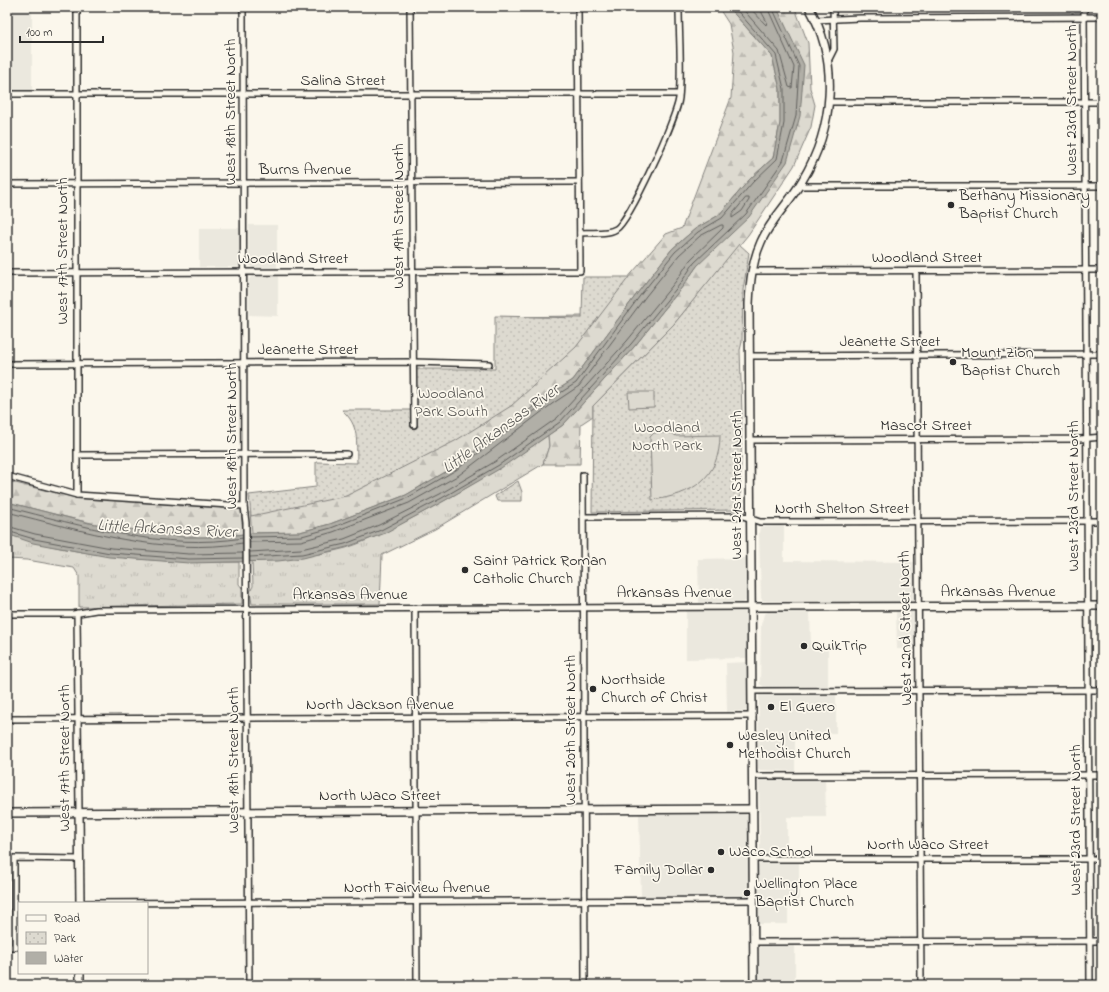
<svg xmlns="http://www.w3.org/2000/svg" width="1109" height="992" font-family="'Indie Flower',sans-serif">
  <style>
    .built { fill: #ebe8de }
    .grass { fill: url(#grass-tufts); stroke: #84827e }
    .forest { fill: url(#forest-firs); stroke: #84827e }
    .park { fill: url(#park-dots); stroke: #84827e }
    .pitch { fill: #dddad0; stroke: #84827e }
    .water { fill: #b1afa7; stroke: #7b7a75 }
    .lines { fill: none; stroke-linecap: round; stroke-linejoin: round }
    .shore { stroke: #61605d; stroke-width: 1 }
    .street-casing { stroke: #2b2b2b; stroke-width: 8 }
    .secondary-casing { stroke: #2b2b2b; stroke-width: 10 }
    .street { stroke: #fbf7ec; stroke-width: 5 }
    .secondary { stroke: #fbf7ec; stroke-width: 7 }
    .poi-dot { fill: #2b2b2b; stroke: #fbf7ec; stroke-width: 1.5 }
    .labels { text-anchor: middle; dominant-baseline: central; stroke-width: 3.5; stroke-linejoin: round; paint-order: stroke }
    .street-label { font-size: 16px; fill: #2b2b2b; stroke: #fbf7ec }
    .poi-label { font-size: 16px; fill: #2b2b2b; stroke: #fbf7ec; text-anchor: start }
    .park-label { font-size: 16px; fill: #585754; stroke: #fbf7ec }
    .water-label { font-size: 17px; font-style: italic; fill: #5a5956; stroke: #fbf7ec }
  </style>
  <defs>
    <pattern id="grass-tufts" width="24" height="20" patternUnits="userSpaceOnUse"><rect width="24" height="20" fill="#dddad0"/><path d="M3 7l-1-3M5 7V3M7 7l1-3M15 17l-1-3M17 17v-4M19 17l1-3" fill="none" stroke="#bebbb3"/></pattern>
    <pattern id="forest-firs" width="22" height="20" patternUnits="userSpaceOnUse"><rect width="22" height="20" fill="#dddad0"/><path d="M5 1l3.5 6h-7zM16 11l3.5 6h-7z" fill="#bebbb3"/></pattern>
    <pattern id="park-dots" width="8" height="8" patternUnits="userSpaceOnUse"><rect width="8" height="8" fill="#dddad0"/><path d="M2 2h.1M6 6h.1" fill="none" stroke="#bebbb3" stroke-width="1.8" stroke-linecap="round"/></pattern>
  </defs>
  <rect width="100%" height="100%" fill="#fbf7ec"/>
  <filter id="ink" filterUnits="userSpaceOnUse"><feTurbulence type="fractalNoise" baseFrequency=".025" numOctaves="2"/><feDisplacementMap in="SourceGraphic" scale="8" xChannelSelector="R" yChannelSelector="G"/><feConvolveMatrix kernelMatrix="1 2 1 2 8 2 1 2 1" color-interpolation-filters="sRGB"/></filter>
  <g filter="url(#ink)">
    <g class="built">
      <rect x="7" y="9" width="25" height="81"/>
      <path d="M249,225H277V268H252L249,265Z"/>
      <rect x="199" y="228" width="42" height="39"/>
      <path d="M253,275H278V316L249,315V279Z"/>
      <path d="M784,525V561L915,562L916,597L915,600L913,602L763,601L761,598L759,533L760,527Z"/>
      <path d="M747,558L746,601L741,603H699L698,559Z"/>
      <path d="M914,609L917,614V649H897L896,610Z"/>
      <path d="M743,610L747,613V658L686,659V611Z"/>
      <path d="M770,611H810L811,647H828V686L764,687L760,684L761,625L764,614Z"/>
      <path d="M748,662V710L746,711L727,712L726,663Z"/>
      <path d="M836,693V733H795V771L760,770L758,768L759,695Z"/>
      <path d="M825,777L826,817H787V854H760L759,778Z"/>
      <path d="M744,812L749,818V896L641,897L639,813Z"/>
      <path d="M799,861V901H788V924H759L758,866L759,863Z"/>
      <path d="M762,944H795V985H761L759,983V948Z"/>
    </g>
    <g class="grass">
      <path d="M548,435L549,446L543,464L435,529L382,555L380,604H252L250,592L253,586L252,561C284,560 315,556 346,548C371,540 395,527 418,515C463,491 506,465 548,435Z"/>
      <path d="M7,534C82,558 161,563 239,562V584L242,588V604L79,607V576L74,568L27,560L7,559Z"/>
    </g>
    <g class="forest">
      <path d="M718,7H728L772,56L780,89V123L773,158L750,179L719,215L695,229L672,249L639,291L573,380L546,397L454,467L406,495L330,524L300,532L252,533L250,512L278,509L463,427L484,425L502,403L497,317L586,316L606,303L666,234L682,228L731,98L734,52L729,24Z"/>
      <path d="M774,7H798L796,11L808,43L810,88L815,105L811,127L794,166L748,235L674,324L593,406V416L581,424L580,464H543L549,446L548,435L563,425L634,347L683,286L697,266L787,162L778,10Z"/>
      <path d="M7,481L77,498L241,509L243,534C164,546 83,521 7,502Z"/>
    </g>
    <g class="park">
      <path d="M739,244L749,253L743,290L742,342L740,350L742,414L740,510L592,512L593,406L674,324Z"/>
      <path d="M583,277H629L576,347L511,406L455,441L346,496L251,516L249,495L316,487V462L357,463C356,441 360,426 342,410H416V369H495V316L582,318Z"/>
      <path d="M518,481L522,492V501H497L495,496Z"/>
    </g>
    <g class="pitch">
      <path d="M628,392H654V407L629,408Z"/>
      <path d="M654,433H672L676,436L720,435C720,478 692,495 652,500L650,437Z"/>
    </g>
    <path class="water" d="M728,7H774L778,10L804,65L800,116L787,162L749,217L697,266L683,286L634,347L563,425L501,468L444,501L383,534L347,547L303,558L278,561L189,563L109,557L33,543L7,534V502L89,523L184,537H220L252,533L300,532L330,524L406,495L454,467L546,397L573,380L639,291L672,249L695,229L719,215L750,179L773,158L780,123V89L772,56Z"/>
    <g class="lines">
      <g class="shore">
        <path d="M741,7L779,51L789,87L792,88L794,67L767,7"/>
        <path d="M749,7L766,25L767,22L762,13L761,7"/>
        <path d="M746,198H749V200L742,211L732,218V215Z"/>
        <path d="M7,507C83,526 164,551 243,538"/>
        <path d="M7,512C83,531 164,556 243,543"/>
        <path d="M7,526L35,534L111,548L189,554L243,553"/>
        <path d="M7,531L34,539L110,553L189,559L243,558"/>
        <path d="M250,537L302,536L331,528L407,498L456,470L549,400L576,383L642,293L675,252L698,232L722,218L753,182L777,159L784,123V89L776,55L734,7"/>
        <path d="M250,542L301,541L333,532L409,503L459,475L552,404L579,386L646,296L679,255L700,236L721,225H723V228L690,260L676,281L627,341L557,418L496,461L440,494L379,525L344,539L301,549L250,552"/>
        <path d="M250,557L302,554L345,544L381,530L442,498L499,465L560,422L631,344L680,284L694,263L746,214L783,161L796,116L799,66L772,7"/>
      </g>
      <g class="street-casing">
        <g id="street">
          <path d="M243,7L244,506L246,523L249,985"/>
          <path d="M410,7L414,425"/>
          <path d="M1084,7L1090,985"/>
          <path d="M815,20L860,18L1102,17"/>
          <path d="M828,61L834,49L833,7"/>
          <path d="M7,94H679"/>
          <path d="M829,102H1102"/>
          <path d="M7,184L579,182"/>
          <path d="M799,186H1102"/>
          <path d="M580,233C590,232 606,235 616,229C630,220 677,117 679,98C682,69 679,37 679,7"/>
          <path d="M752,271L1102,270"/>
          <path d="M916,271L921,985"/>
          <path d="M7,273L580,271L578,7"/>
          <path d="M750,356L1102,354"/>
          <path d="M7,364L413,362L489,364"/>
          <path d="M750,440L1080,439L1102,437"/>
          <path d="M78,455L347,454"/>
          <path d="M583,475L585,985"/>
          <path d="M7,476L77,495L244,506"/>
          <path d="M77,495V7"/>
          <path d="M583,517L743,516L760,522H769L1102,521"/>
          <path d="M415,608L417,985"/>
          <path d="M77,613L79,813"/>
          <path d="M7,614H73L96,610L752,607"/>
          <path d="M752,691L1102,690"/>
          <path d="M7,719L753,716"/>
          <path d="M753,776L1102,775"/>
          <path d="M754,859H1102"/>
          <path d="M80,903L754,900"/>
          <path d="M754,942L1102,941"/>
          <path d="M7,947H19"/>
          <path d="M14,947V858L79,859"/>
        </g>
      </g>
      <g class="secondary-casing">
        <g id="secondary">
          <path d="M752,607L1102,606"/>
          <path d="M7,813L753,809"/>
          <path d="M79,813L80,903"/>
          <path d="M80,973V985"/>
          <path d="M754,985L749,304C750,282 752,262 761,242C771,219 790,202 802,181C834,128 840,62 809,7"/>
        </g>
      </g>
      <use href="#street" class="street"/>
      <use href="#secondary" class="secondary"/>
    </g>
  </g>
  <g class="poi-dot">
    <circle cx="951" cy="205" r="4"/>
    <circle cx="953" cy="362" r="4"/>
    <circle cx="465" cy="570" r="4"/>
    <circle cx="804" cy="646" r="4"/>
    <circle cx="593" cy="689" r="4"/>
    <circle cx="771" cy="707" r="4"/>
    <circle cx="730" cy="745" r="4"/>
    <circle cx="721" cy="852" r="4"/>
    <circle cx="711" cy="870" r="4"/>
    <circle cx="747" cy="893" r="4"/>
  </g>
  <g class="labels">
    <g class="street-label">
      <text x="343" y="81">Salina Street</text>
      <text transform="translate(1072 100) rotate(-90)">West 23rd Street North</text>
      <text transform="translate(231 112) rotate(-90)">West 18th Street North</text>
      <text x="305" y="170">Burns Avenue</text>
      <text transform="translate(399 216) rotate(-90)">West 19th Street North</text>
      <text transform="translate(63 251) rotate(-90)">West 17th Street North</text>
      <text x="927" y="258">Woodland Street</text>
      <text x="293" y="259">Woodland Street</text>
      <text x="890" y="342">Jeanette Street</text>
      <text x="308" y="350">Jeanette Street</text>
      <text x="926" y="426">Mascot Street</text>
      <text transform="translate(232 436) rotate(-90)">West 18th Street North</text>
      <text transform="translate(737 485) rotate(-90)">West 21st Street North</text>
      <text transform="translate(1074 496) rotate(-90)">West 23rd Street North</text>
      <text x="842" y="509">North Shelton Street</text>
      <text x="998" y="592">Arkansas Avenue</text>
      <text x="674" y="593">Arkansas Avenue</text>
      <text x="350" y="595">Arkansas Avenue</text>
      <text transform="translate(906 628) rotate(-91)">West 22nd Street North</text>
      <text x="380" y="705">North Jackson Avenue</text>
      <text transform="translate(571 730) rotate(-90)">West 20th Street North</text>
      <text transform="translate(65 758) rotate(-90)">West 17th Street North</text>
      <text transform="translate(234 760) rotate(-90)">West 18th Street North</text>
      <text x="380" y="796">North Waco Street</text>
      <text transform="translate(1076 820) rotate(-90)">West 23rd Street North</text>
      <text x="928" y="845">North Waco Street</text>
      <text x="417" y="888">North Fairview Avenue</text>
    </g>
    <g class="poi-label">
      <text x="959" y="196">Bethany Missionary<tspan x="959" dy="18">Baptist Church</tspan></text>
      <text x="961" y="353">Mount Zion<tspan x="961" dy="18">Baptist Church</tspan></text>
      <text x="473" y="561">Saint Patrick Roman<tspan x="473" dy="18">Catholic Church</tspan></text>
      <text x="812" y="646">QuikTrip</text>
      <text x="601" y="680">Northside<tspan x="601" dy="18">Church of Christ</tspan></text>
      <text x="779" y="707">El Guero</text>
      <text x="738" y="736">Wesley United<tspan x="738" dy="18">Methodist Church</tspan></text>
      <text x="729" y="852">Waco School</text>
      <text x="703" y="870" text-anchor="end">Family Dollar</text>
      <text x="755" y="884">Wellington Place<tspan x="755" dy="18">Baptist Church</tspan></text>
    </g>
    <g class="park-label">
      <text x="451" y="394">Woodland<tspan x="451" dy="18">Park South</tspan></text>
      <text x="667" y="428">Woodland<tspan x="667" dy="18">North Park</tspan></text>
    </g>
    <g class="water-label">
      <text transform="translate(501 429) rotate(-36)">Little Arkansas River</text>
      <text transform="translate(167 529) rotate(3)">Little Arkansas River</text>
    </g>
  </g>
  <rect width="1109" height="992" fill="none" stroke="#fbf7ec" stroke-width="24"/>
  <rect x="12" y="12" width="1085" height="968" fill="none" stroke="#2b2b2b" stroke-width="1.5" filter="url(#ink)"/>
  <rect x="18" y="902" width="130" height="72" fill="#fbf7ec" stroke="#a8a59f"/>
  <rect x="26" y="915" width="20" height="6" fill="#fbf7ec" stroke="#a8a59f"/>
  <text x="54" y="922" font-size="12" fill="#2b2b2b">Road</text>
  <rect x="26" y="932" width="20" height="12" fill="url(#park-dots)" stroke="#a8a59f"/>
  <text x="54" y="942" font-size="12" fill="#2b2b2b">Park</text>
  <rect x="26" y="952" width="20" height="12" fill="#b1afa7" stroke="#a8a59f"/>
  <text x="54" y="962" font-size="12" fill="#2b2b2b">Water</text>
  <path d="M20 36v6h83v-6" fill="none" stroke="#2b2b2b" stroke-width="2"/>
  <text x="26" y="36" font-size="12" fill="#2b2b2b" stroke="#fbf7ec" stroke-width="3" paint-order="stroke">100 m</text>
</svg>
